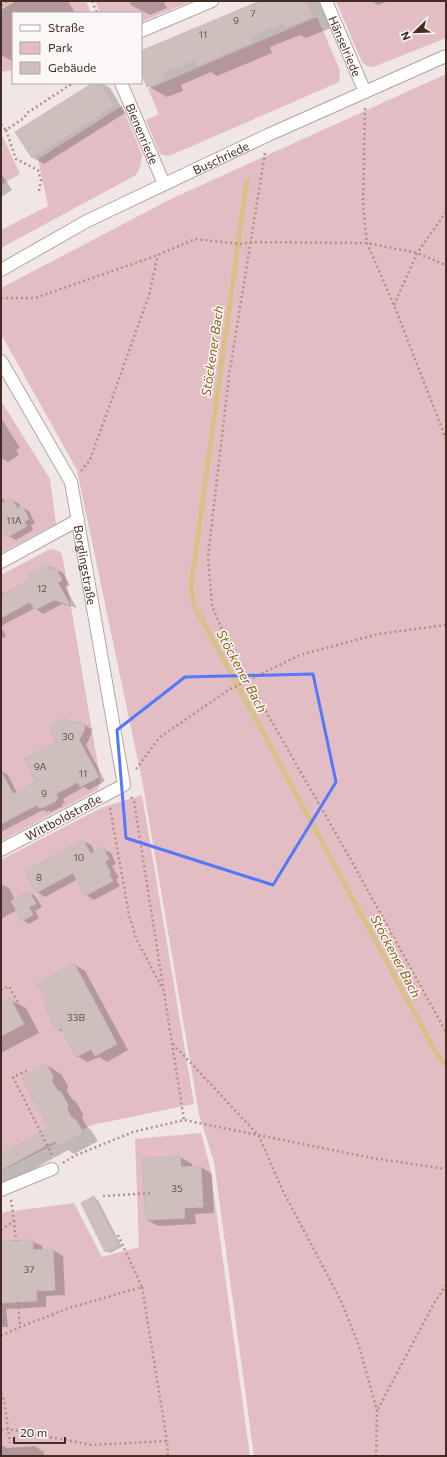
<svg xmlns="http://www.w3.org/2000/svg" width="447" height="1457" font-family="Commissioner,sans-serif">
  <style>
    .green { fill: #e2bdc3 }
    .shadow { fill: #0003 }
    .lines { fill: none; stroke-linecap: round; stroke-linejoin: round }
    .stream { stroke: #d8c189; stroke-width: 5 }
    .building { fill: #cebfbd; stroke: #cab9b7 }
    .street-casing { stroke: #b5a7a3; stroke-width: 14 }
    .secondary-casing { stroke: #b7a29c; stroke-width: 14 }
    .path { stroke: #b68f83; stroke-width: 2.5; stroke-dasharray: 2 3; stroke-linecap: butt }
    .street { stroke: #fff; stroke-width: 12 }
    .secondary { stroke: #fff; stroke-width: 12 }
    .marked { fill: none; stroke: #5577fe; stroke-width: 3; stroke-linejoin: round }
    .labels { text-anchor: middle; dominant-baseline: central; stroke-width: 3; stroke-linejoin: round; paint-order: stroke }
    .number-label { font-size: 10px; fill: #665149 }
    .street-label { font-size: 12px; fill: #442c22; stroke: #fbf7f7 }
    .water-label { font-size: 13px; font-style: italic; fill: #866716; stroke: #fbf7f7 }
  </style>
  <rect width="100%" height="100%" fill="#efe6e5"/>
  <g class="green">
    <path d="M1,1H86L91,13H13V70L1,72Z"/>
    <path d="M95,1H192L141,22V13H100Z"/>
    <path d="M336,1H446V38L373,67L367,66L362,62Z"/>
    <path d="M317,17L340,70L339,82L169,156L160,154L146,120L159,114L148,89Z"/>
    <path d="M446,74V1456H254L214,1162L199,1114L143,785L77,470L1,334V288L171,199Z"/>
    <path d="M122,106L142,155L140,167L136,175L1,248V230L48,206L38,159Z"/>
    <path d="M1,133L20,174L1,185Z"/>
    <path d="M1,401L50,479L56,524L1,553Z"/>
    <path d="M53,549L60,552L62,554L101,783L97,790L1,841V575L48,550Z"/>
    <path d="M142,795L194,1104L92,1125L1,1171V860L101,808Z"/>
    <path d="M201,1133L210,1167L250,1456H1V1214L5,1212L74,1203L102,1257L139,1247L135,1139Z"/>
  </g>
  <g class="shadow">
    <path d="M16,1H68L75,13H13V60L12,61L1,55V10Z"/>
    <path d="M130,1H168L164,3L167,8L150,15L131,5Z"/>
    <path d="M263,1H320L331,28L306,38L300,35L270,47L272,53L217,76L211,72L181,85L183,91L167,97L148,86L141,70V52Z"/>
    <path d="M371,1H388L378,5Z"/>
    <path d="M95,83H101L110,88L125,113L44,164L32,157Z"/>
    <path d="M1,173L12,190L1,197Z"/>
    <path d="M1,418L20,448L16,450L19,455L8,462L3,459L1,461Z"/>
    <path d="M1,496L6,503L12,499L19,504L21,507L29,511L35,523L31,525L33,530L16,540L9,536L1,521Z"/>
    <path d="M48,566L63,573L70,585L65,587L77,608L62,604L43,614L35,608L1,626V591L5,594L32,580Z"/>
    <path d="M1,626L6,636L1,639Z"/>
    <path d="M65,719L70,722L85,725L92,729L91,735L86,745L105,781L89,790L84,787L63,799L65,803L62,804L63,806L51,812L49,811L47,812L43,810L1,832V771L8,775L17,793L37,782L58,742Z"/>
    <path d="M83,841L91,845L95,853L103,849L111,853L116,864L112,866L119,878L116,879L120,886L94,900L86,895L78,879L45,897L37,892L26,872Z"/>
    <path d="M1,884L9,888L15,900L29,892L35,896L42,907L35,911L39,918L29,924L23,920L17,910L1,919Z"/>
    <path d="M74,964L85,971L128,1050L107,1062L99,1057L88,1062L77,1056L65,1033L57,1029L49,1004Z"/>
    <path d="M10,1000L26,1008L39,1033L1,1053V1005Z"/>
    <path d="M46,1065L61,1074L68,1086L67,1091L72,1099L76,1102L83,1114L82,1118L87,1127L91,1130L98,1141L74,1154L68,1150L1,1187V1155L50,1128Z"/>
    <path d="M180,1157L192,1164V1167H201L212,1174L214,1213L195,1214L196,1224L158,1226L147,1220Z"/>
    <path d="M94,1198L98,1200L122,1247L110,1253L106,1251Z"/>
    <path d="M32,1241L42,1246L43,1251L53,1250L63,1256L65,1295L46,1296V1307L6,1309L8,1327H1V1242Z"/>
    <path d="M1,1445L7,1448L35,1446L44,1452V1456H1Z"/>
  </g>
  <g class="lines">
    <g class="stream">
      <path d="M238,243L247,181"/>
      <path d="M238,245L191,586L194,605L435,1051L446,1065"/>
    </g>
  </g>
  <g class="building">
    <path d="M260,1H306L313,17L286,28L284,23L251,37L254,42L197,66L195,60L162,74L165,80L147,87L141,72V51Z"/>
    <path d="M93,83H100L114,106L32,158L15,132Z"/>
    <path d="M12,498L17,508L22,506L29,519L24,521L27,526L8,537L1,523V504Z"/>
    <path d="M48,565L50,570L55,567L62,580L58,583L70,605L54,600L35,610L30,602L1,618V595L31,579L29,575Z"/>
    <path d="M65,718L67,722L69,721L85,724L84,731L79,740L99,777L80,787L78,782L56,794L58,798L55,800L56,801L42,808V807L39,808L37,805L1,824V771L13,794L36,782L24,759L56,742L51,731L52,730L50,726Z"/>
    <path d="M83,840L91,854L103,847L109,859L105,862L111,873L109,874L113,881L85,896L73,873L36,893L25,871Z"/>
    <path d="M29,891L36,904L29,907L33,915L22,921L11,901Z"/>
    <path d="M74,963L117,1044L95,1056L91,1049L76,1057L61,1028L57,1030L44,1006L48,1003L37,984Z"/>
    <path d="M10,998L24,1024L1,1036V1004Z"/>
    <path d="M46,1064L53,1076L52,1081L57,1090L61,1092L68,1105L67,1109L72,1118L76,1120L83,1132L58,1146L55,1141L1,1170V1154L49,1128L22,1078Z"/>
    <path d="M180,1156L181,1167L201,1166L203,1207L184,1208L185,1218L146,1220L142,1158Z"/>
    <path d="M94,1196L118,1245L105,1252L81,1203Z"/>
    <path d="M33,1240V1250L53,1249L55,1290L36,1291L37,1301L1,1303V1241Z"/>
  </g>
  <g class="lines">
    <g class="street-casing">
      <g id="street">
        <path id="s1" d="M326,1L365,92"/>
        <path d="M141,31L212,1"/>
        <path id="s2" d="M121,83L164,184"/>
        <path id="s3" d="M1,361L71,482L124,785L1,850"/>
        <path d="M1,562L78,520"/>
        <path d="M1,1190L52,1169"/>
      </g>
    </g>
    <g class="secondary-casing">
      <g id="secondary">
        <path id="s4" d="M1,270L87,221L268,135L446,56"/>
      </g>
    </g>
    <g class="path">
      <path d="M92,1L97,13"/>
      <path d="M1,5L7,1"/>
      <path d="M365,108L363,205L367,243L394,305L446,439"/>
      <path d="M1,124L6,130"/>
      <path d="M265,153L229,376L208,556L212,606L227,641L248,680L351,860L446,1032"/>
      <path d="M39,191L41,180L38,170L16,159L6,130L24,118L27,113L73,83"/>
      <path d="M1,298H35L158,255L195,239L241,244L250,242L367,243L417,253L446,265"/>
      <path d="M394,305L417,253L446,212"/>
      <path d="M81,471L90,460L149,295L158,255"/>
      <path d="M136,769L160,737L230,689L300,655L378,634L446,625"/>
      <path d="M131,797L134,801L184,1120"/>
      <path d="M110,808L129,915L136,938L162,988"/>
      <path d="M1,990L9,986L26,1018"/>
      <path d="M173,1044L259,1136L282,1189L341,1301L359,1346L377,1410L376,1456"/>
      <path d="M27,1071L13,1077L52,1155"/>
      <path d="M63,1163L74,1156L133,1132L184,1120L372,1158L446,1169"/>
      <path d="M103,1196L152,1193"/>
      <path d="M11,1200L14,1221"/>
      <path d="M1,1230L14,1221L16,1241"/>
      <path d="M142,1287L167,1441"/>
      <path d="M18,1302L20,1327"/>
      <path d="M1,1336L20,1327L69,1308L142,1287L118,1235"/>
      <path d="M1,1393L4,1400L10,1443"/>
      <path d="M378,1409L433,1305L446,1285"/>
      <path d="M1,1430L8,1429L92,1445L167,1441L168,1456"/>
    </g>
    <use href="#street" class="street"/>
    <use href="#secondary" class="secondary"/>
  </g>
  <path class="marked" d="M313,674L336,782L273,885L126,838L117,730L185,677Z"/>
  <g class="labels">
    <g class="number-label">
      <text x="253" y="13">7</text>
      <text x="236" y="20">9</text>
      <text x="203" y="34">11</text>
      <text x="14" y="520">11A</text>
      <text x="42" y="588">12</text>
      <text x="68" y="736">30</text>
      <text x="40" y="766">9A</text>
      <text x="83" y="773">11</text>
      <text x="44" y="793">9</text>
      <text x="79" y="857">10</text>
      <text x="39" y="877">8</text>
      <text x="76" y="1017">33B</text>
      <text x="177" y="1188">35</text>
      <text x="29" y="1269">37</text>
    </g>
    <g class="street-label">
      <text stroke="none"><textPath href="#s1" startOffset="49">Hänselriede</textPath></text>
      <text stroke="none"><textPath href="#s2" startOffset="55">Bienenriede</textPath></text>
      <text stroke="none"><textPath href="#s4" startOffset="247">Buschriede</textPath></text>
      <text stroke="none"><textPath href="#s3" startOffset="224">Borglingstraße</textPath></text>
      <text transform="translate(63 817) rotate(-28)">Wittboldstraße</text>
    </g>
    <g class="water-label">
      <text transform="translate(212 351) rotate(-82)">Stöckener Bach</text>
      <text transform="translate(242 671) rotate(62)">Stöckener Bach</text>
      <text transform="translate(396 956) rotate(62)">Stöckener Bach</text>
    </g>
  </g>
  <rect width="447" height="1457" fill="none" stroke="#442c22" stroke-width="4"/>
  <rect x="12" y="12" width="130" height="72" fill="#fbf7f7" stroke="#b2a6a2"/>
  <rect x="20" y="25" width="20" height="6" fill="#ffffff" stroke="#b2a6a2"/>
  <text x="48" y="32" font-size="12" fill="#442c22">Straße</text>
  <rect x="20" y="42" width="20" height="12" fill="#e2bdc3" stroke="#b2a6a2"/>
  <text x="48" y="52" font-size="12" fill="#442c22">Park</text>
  <rect x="20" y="62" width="20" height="12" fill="#cebfbd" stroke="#b2a6a2"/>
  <text x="48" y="72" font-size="12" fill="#442c22">Gebäude</text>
  <g transform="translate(415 32) rotate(247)" stroke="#fbf7f7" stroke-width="3" paint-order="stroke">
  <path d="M0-3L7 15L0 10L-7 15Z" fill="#442c22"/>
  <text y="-6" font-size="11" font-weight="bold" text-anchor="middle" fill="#442c22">N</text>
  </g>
  <path d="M14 1437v6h51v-6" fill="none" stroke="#442c22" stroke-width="2"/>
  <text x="20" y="1437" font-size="12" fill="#442c22" stroke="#fbf7f7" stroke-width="3" paint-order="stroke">20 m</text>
</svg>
